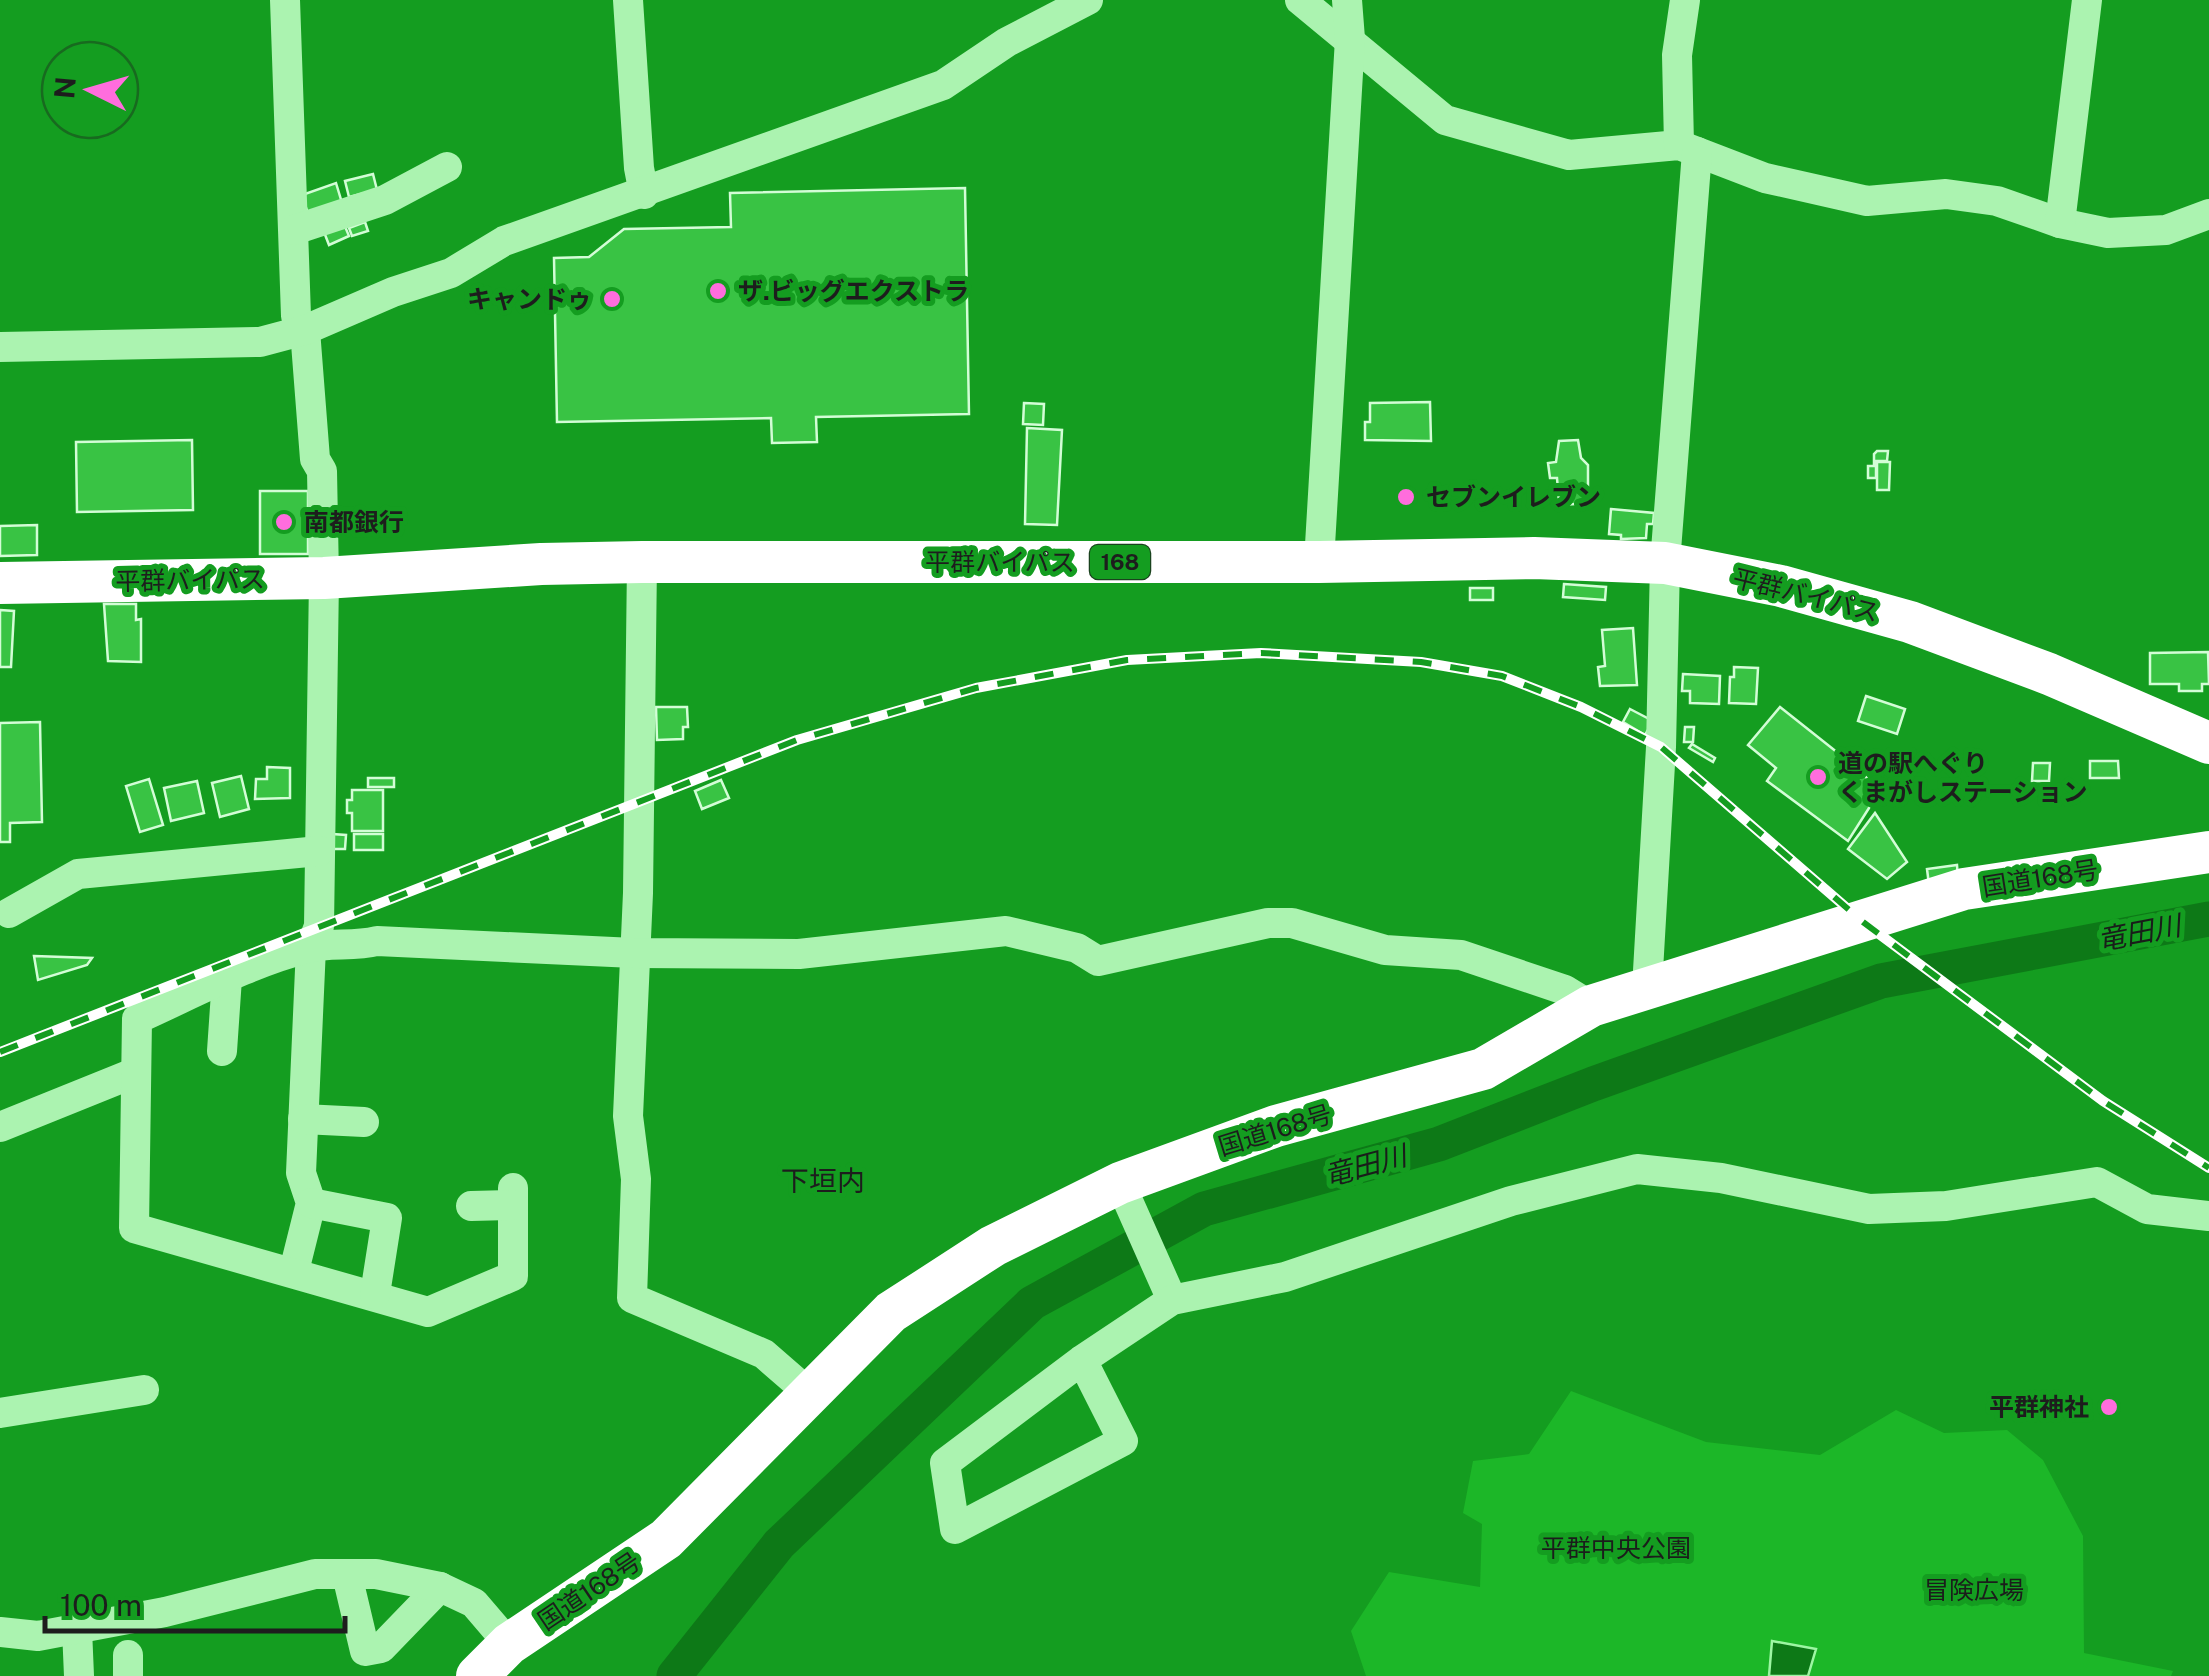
<svg xmlns="http://www.w3.org/2000/svg" width="2209" height="1676" font-family="'Public Sans','Noto Sans JP',sans-serif">
  <style>
    .green { fill: #1cb728 }
    .water { fill: #0d7917; stroke: #9df6a3; stroke-width: 2.5 }
    .lines { fill: none; stroke-linecap: round; stroke-linejoin: round }
    .river { stroke: #0d7917; stroke-width: 35 }
    .building { fill: #39c344; stroke: #d3fdd6; stroke-width: 2.5 }
    .minor { stroke: #abf3b0; stroke-width: 30 }
    .highway { stroke: #fff; stroke-width: 42 }
    .rail-casing { stroke: #fff; stroke-width: 10 }
    .rail { stroke: #149d20; stroke-width: 6; stroke-dasharray: 19; stroke-linecap: butt }
    .poi-dot { fill: #ff6ddd; stroke: #149d20; stroke-width: 4 }
    .labels { text-anchor: middle; dominant-baseline: central; stroke-width: 10; stroke-linejoin: round; paint-order: stroke }
    .shield { fill: #149d20; stroke: #1a431e; stroke-width: 2.5 }
    .shield-label { font-size: 22px; font-weight: bold; fill: #1d1d1d }
    .poi-label { font-size: 25px; font-weight: bold; fill: #1d1d1d; stroke: #149d20; text-anchor: start }
    .street-label { font-size: 25px; fill: #1d1d1d; stroke: #149d20 }
    .park-label { font-size: 25px; fill: #1b1d1b; stroke: #149d20 }
    .water-label { font-size: 28px; font-style: italic; fill: #191d1a; stroke: #149d20 }
    .neighbourhood-label { font-size: 28px; fill: #1d1d1d; stroke: #149d20 }
  </style>
  <rect width="100%" height="100%" fill="#149d20"/>
  <path class="green" d="M1571,1391L1706,1442L1820,1455L1896,1410L1944,1433L2007,1430L2043,1460L2083,1536L2084,1653L2173,1671L2171,1676H1366L1351,1631L1389,1572L1480,1587L1482,1524L1463,1513L1473,1461L1529,1454Z"/>
  <path class="water" d="M1772,1641L1816,1649L1808,1676H1769Z"/>
  <g class="lines">
    <path class="river" d="M674,1676L779,1544L1032,1303L1204,1209L1439,1144L1593,1084L1881,981L2209,919"/>
  </g>
  <g class="building">
    <path d="M373,174L377,190L349,197L345,181Z"/>
    <path d="M336,183L342,203L308,214L302,195Z"/>
    <path d="M965,188L969,414L816,417L817,442L772,443L771,418L557,422L554,258L589,257L624,229L731,227L730,193Z"/>
    <path d="M365,222L368,231L352,236L349,228Z"/>
    <path d="M344,224L349,236L329,245L324,232Z"/>
    <path d="M1430,402L1431,441L1365,440V422H1370V403Z"/>
    <path d="M1024,403L1044,404L1043,425L1023,424Z"/>
    <path d="M1027,428L1062,430L1057,525L1025,524Z"/>
    <path d="M192,440L193,510L77,512L76,442Z"/>
    <path d="M1578,440L1581,458L1588,465V503L1562,505L1559,503L1557,478H1550L1548,463L1556,462L1559,441Z"/>
    <path d="M1877,451H1888L1887,461H1876V478H1868V466H1874V454Z"/>
    <path d="M1877,462H1890L1889,490H1877Z"/>
    <rect x="260" y="491" width="48" height="63"/>
    <path d="M1611,509L1654,513L1653,524H1647L1646,538L1621,539V535L1609,534Z"/>
    <path d="M37,525V555L0,556V526Z"/>
    <path d="M1564,584L1606,587L1605,600L1563,597Z"/>
    <rect x="1470" y="588" width="23" height="12"/>
    <path d="M104,604H136V620L141,619V662L108,661Z"/>
    <path d="M0,610L14,611L11,667H0Z"/>
    <path d="M1633,628L1637,685L1600,686L1598,667L1605,666L1602,630Z"/>
    <path d="M2208,652L2209,684H2202V691H2179V684H2150V653Z"/>
    <path d="M1734,667L1758,668L1756,704L1729,703L1730,677H1734Z"/>
    <path d="M1683,674L1720,676L1719,704L1690,703V691H1682Z"/>
    <path d="M1866,696L1905,709L1897,734L1858,721Z"/>
    <path d="M656,707H687L688,727H683V739L657,740Z"/>
    <path d="M1780,707L1862,772L1871,784L1869,808L1848,841L1767,781L1776,768L1748,745Z"/>
    <path d="M1630,709L1653,721L1645,735L1623,722Z"/>
    <path d="M40,722L42,822L10,823V842H0V723Z"/>
    <path d="M1685,727H1694L1693,742H1684Z"/>
    <path d="M1692,744L1715,758L1713,762L1689,748Z"/>
    <path d="M2090,761H2118L2119,778H2090Z"/>
    <path d="M2033,763H2050L2049,781H2032Z"/>
    <path d="M267,767L290,768V798L255,799L256,779H267Z"/>
    <path d="M241,776L249,809L220,817L212,783Z"/>
    <rect x="368" y="778" width="26" height="9"/>
    <path d="M149,779L163,825L140,832L126,786Z"/>
    <path d="M721,780L729,798L702,809L695,791Z"/>
    <path d="M197,781L204,813L171,821L164,788Z"/>
    <path d="M352,790H383V831H352V813H347V800H352Z"/>
    <path d="M1875,813L1907,862L1887,879L1848,849Z"/>
    <path d="M332,834L346,835L345,849H331Z"/>
    <rect x="354" y="834" width="29" height="16"/>
    <path d="M1957,865L1958,879L1929,885L1927,869Z"/>
    <path d="M34,956L92,958L87,965L38,980Z"/>
  </g>
  <g class="lines">
    <g class="minor">
      <path d="M285,0L296,316L305,330L315,459L322,471L324,578L319,926L311,947L301,1173L311,1203L294,1271"/>
      <path d="M628,0L639,168L644,194"/>
      <path d="M1300,0L1445,120L1569,155L1679,145L1765,178L1867,201L1946,194L1997,201L2060,223L2108,233L2166,230L2209,214"/>
      <path d="M1679,145L1677,55L1685,0"/>
      <path d="M2060,223L2087,0"/>
      <path d="M294,230L385,200L447,167"/>
      <path d="M0,347L260,342L305,330L393,292L451,273L504,241L943,85L1007,42L1088,0"/>
      <path d="M642,562L638,893L628,1116L636,1179L632,1298L764,1354L810,1394"/>
      <path d="M1319,562L1350,39L1347,0"/>
      <path d="M9,913L78,874L319,851"/>
      <path d="M1647,988L1661,747L1665,563L1697,152"/>
      <path d="M222,1051L227,978"/>
      <path d="M303,1119L364,1122"/>
      <path d="M0,1127L134,1073"/>
      <path d="M1120,1183L1172,1300"/>
      <path d="M513,1188V1276L428,1312L134,1228L137,1019C193,994 249,963 308,948C329,942 353,947 377,941L634,953L799,954L1006,931L1077,948L1098,961L1268,923H1292L1385,950L1461,955L1565,990L1591,1006"/>
      <path d="M311,1203L387,1218L375,1294"/>
      <path d="M471,1206L513,1205"/>
      <path d="M1082,1360L1123,1441L955,1529L945,1463L1082,1360L1172,1300L1285,1277L1511,1201L1637,1169L1721,1178L1869,1209L1946,1206L2097,1182L2147,1209L2209,1216"/>
      <path d="M0,1413L144,1390"/>
      <path d="M347,1575L365,1651L381,1648L440,1587"/>
      <path d="M77,1629L79,1676"/>
      <path d="M0,1632L38,1636L165,1612L315,1574H376L440,1587L474,1603L509,1644"/>
      <path d="M128,1655V1676"/>
    </g>
    <g class="highway">
      <path d="M0,583L324,578L541,564L642,562H1319L1534,558L1665,563L1781,586L1910,622L2049,674L2209,743"/>
      <path d="M477,1676L509,1644L666,1539L891,1312L993,1246L1120,1183L1276,1126L1483,1069L1591,1006L1964,889L2209,852"/>
    </g>
    <g class="rail-casing">
      <path id="rail" d="M0,1052L797,740L976,688L1127,660L1261,653L1421,662L1502,676L1581,707L1661,747L1863,922L2103,1101L2209,1168"/>
    </g>
    <use href="#rail" class="rail"/>
  </g>
  <g class="poi-dot">
    <circle cx="718" cy="291" r="10"/>
    <circle cx="612" cy="299" r="10"/>
    <circle cx="1406" cy="497" r="10"/>
    <circle cx="284" cy="522" r="10"/>
    <circle cx="1818" cy="777" r="10"/>
    <circle cx="2109" cy="1407" r="10"/>
  </g>
  <g class="labels">
    <rect class="shield" x="1090" y="545" width="60" height="34" rx="8"/>
    <g class="shield-label">
      <text x="1120" y="562">168</text>
    </g>
    <g class="poi-label">
      <text x="738" y="291">ザ.ビッグエクストラ</text>
      <text x="592" y="299" text-anchor="end">キャンドゥ</text>
      <text x="1426" y="497">セブンイレブン</text>
      <text x="304" y="522">南都銀行</text>
      <text x="1838" y="763">道の駅へぐり<tspan x="1838" dy="29">くまがしステーション</tspan></text>
      <text x="2089" y="1407" text-anchor="end">平群神社</text>
    </g>
    <g class="street-label">
      <text x="1000" y="562">平群バイパス</text>
      <text transform="translate(190 580) rotate(-1)">平群バイパス</text>
      <text transform="translate(1806 595) rotate(14)">平群バイパス</text>
      <text transform="translate(2040 878) rotate(-9)">国道168号</text>
      <text transform="translate(1275 1130) rotate(-17)">国道168号</text>
      <text transform="translate(589 1591) rotate(-34)">国道168号</text>
    </g>
    <g class="park-label">
      <text x="1616" y="1548">平群中央公園</text>
      <text x="1974" y="1590">冒険広場</text>
    </g>
    <g class="water-label">
      <text transform="translate(2139 932) rotate(-11)">竜田川</text>
      <text transform="translate(1365 1165) rotate(-15)">竜田川</text>
    </g>
    <g class="neighbourhood-label">
      <text x="823" y="1180">下垣内</text>
    </g>
  </g>
  <g transform="translate(90 90) rotate(275)"><circle r="48" fill="#149d20" stroke="#186a1f" stroke-width="2.5"/>
  <path d="M0-8L18 38L0 25L-18 38Z" fill="#ff6ddd"/>
  <text y="-15" font-size="28" font-weight="bold" text-anchor="middle" fill="#1d1d1d">N</text>
  </g>
  <path d="M45 1616v15h300v-15" fill="none" stroke="#1d1d1d" stroke-width="5"/>
  <text x="60" y="1616" font-size="30" fill="#1d1d1d" stroke="#149d20" stroke-width="8" paint-order="stroke">100 m</text>
</svg>
